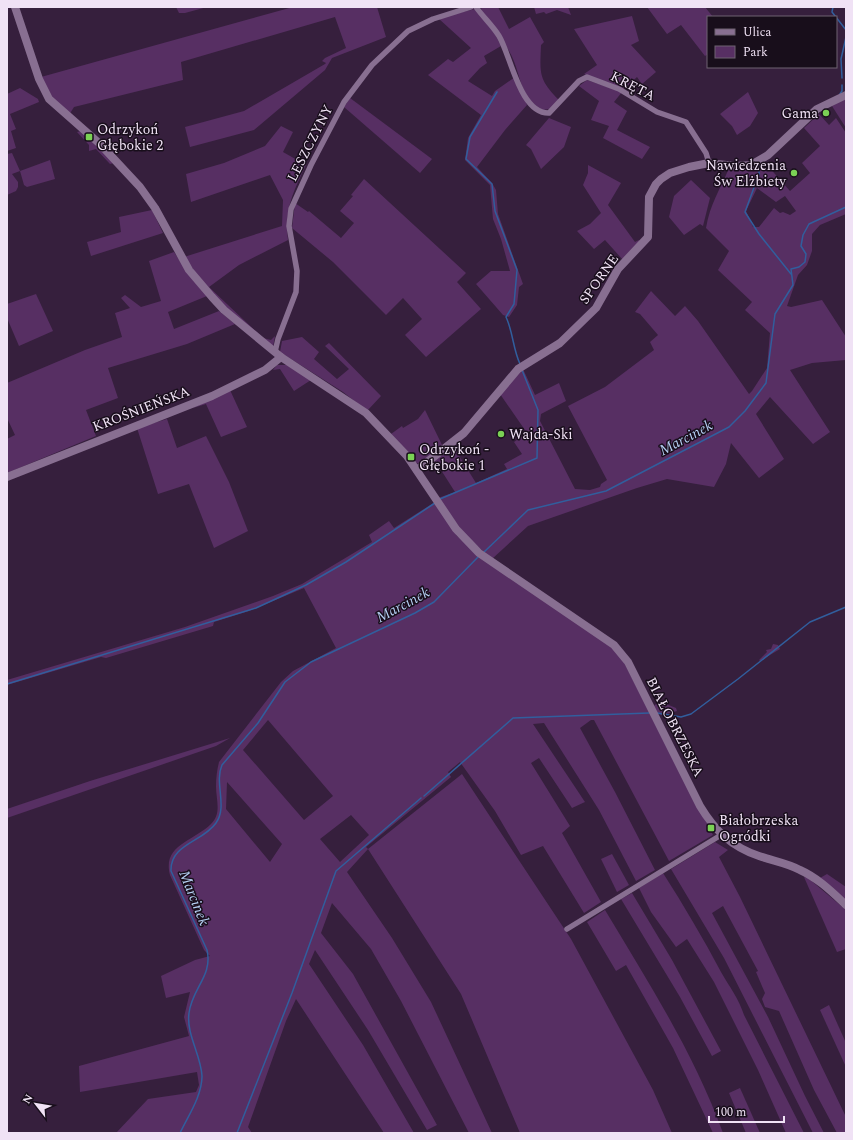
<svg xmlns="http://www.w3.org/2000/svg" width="853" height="1140" font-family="Spectral,serif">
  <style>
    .green { fill: #572f63; fill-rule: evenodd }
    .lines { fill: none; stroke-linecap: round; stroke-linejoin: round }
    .stream { stroke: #315e9d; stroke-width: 1.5 }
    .street { stroke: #886f91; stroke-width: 5.5 }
    .secondary { stroke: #886f91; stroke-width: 8 }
    .poi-dot { fill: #7bd155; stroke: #180e1b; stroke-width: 1.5 }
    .labels { text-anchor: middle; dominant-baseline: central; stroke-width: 3; stroke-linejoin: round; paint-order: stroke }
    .street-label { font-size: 14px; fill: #f0e2f5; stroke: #180e1b }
    .poi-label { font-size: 14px; fill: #f0e2f5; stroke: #180e1b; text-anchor: start }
    .water-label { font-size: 15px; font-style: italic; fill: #b5cff3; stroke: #180e1b }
  </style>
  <rect width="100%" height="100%" fill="#361f3d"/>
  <g class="green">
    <path d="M176,7H207L185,13H179Z"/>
    <path d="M293,7H377L386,37L332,58L325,70L254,130L190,147L185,127L244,111L325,64L326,63L322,61L325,58L346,48L335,17L181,62L183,80L74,107L69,115L51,97L41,77Z"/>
    <path d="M481,7H498L509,29L530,17L544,42L541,45C540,73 538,79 559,100L550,109L542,110C517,94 522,73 509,51C502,37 491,25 482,13Z"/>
    <path d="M534,7H568L571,15L557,10L546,14L544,12L536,14Z"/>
    <path d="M647,7H705L713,17H708V54L705,56L681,25L667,34Z"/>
    <path d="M475,9L494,32L501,46L484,56L487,63L480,68L468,81L492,96L495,91L515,77L527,105L505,130L477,167L492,183L496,190L498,214L523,284L519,287L517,305L509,317L503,315L476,284L491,271H510L501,239L493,219L490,185L465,160L468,138L481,115L428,75L448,59L453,62L471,48L438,18Z"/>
    <path d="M632,16L639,41L631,45L656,72L642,84L637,77L624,89L584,74L597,65L574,29Z"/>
    <path d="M587,80L622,92L614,102L627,111L617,130L650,147L642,159L603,138L609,126L591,120L599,101L579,86Z"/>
    <path d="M20,88L38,99L39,102L10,114L16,129L11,131L16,148L7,151V94Z"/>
    <path d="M748,92L758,113L750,126L737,135L732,126L720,114Z"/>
    <path d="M350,98L432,159L420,173L344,107Z"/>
    <path d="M846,98V128L832,106Z"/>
    <path d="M819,114L829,125L836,118L846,133V214L820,225L812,234V251L807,265L798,275L787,306L791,307L822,300L846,337V360L812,363L790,370L830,432L813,444L770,397L756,414L784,459L759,478L731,443L726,464L714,487L667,479L637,488L528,526L492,559L466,536L438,498L455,492L434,459L453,446L476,483L507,469L504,464L522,454L514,442L527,433L500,394L523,369L535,395L559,383L566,401L541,414L540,421L575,489L590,490L600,487L601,484L607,480L568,406L605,387L654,350L650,342L658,335L640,314L635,312L651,291L675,316L685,306L698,321L749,394L752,391L767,368L770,333L745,310L752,302L718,270L729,251L706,228C710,204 720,190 729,168L761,163L764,167L767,165L790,191L810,173L802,163L820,146L804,128ZM757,188L776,202L785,196L796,211L790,215L783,212L780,213L774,208L759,227H753L746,211Z"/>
    <path d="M549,118L571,127L564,147L541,169L531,149L526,145Z"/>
    <path d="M281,126L293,132L283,152L306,165C293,192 284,210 288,240L239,265L209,287L263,338L271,340L275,336L273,347L223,305L207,288L184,257L282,226L283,200L270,175L191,202L186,174L224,163L265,146Z"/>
    <path d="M81,131L114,163L110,164L96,149L89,151V145L77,132Z"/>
    <path d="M12,153L20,171L50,160L55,179L27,187L24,185L20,171L12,174L18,182V187L16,191L7,195V154Z"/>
    <path d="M588,165L621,183L608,205L635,242L639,240L640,242L623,260L605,240L594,249L577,231L590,224L601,213L583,185L588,173Z"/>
    <path d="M364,179L466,273L457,282L481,309L426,357L405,335L422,319L403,298L386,315L333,262L292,228L295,203L308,212L309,211L341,238L354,223L340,211L353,196L351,195Z"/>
    <path d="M691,180L710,198L703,226L700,224L684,235L669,217L674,196Z"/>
    <path d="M152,210L163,233L91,256L87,242L121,232L119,217Z"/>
    <path d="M174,252L193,280L207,296L168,312L174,329L219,311L235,324L187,344L108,368L118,398L86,410L96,436L7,473V439L15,435L7,418V383L85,350L122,337L115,313L130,308L121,298L125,295L141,307L161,301L149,261Z"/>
    <path d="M36,294L53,331L19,346L7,318V304Z"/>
    <path d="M302,337L319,352L314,359L337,379L349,369L325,346L329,343L381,396L367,411L343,392L280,352L282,341Z"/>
    <path d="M277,365H287L311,380L294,391L280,369L273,370Z"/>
    <path d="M230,390L247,427L221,437L206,404L193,408Z"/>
    <path d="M425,410L443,447L422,464L415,463L391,434L402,426L403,428L418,419Z"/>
    <path d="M167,419L177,448L206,436L229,482L248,531L214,548L189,484L158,494L137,428Z"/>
    <path d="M435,502L457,536L619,653L713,835L669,861L594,720H591L580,728L615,792L655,870L636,881L599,810L544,723L533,724L585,802L572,808L539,758L531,763L570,826L562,833L601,902L584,913L543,846L521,855L495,811L460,762L448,772L451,777L366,847L368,849L462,774L571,939L653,1090L672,1133H520L461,994L368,849L347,872L392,938L431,1002L492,1133H469L401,1001L371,949L332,903L321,933L353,974L437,1125L427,1130L368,1030L315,950L309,964L363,1045L414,1133H384L296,999L286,1021L248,1127L252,1133H116L148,1099L196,1092L199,1085L197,1072L80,1092L79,1066L189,1036L184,1017L190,992L166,998L161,976L195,960L210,956L204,950L170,875C162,845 194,841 211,824C222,813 216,800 216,786C216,778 217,770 219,762L281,682L293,671L336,648L304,588L249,611L214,622L213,626L106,658L101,657L7,685V680L185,627L273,596L302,584L372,542L369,535L389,521L394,528ZM268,720L333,796L304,820L243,750ZM227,782L282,844L270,862L226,809ZM351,815L369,835L340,862L320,839Z"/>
    <path d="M773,644L778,645L780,649L760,661L759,660L767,652L766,650L771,649Z"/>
    <path d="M659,701L676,708L677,711L662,715L656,713L654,706Z"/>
    <path d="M230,738L216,746L7,818V809L90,781Z"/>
    <path d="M715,842L728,850L719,857L740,897L846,1117V1133H837L814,1090L779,1011L765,1007L762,999L765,993L756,972L758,971L723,906L712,913L768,1017L805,1096L824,1133H813L724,958L671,869Z"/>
    <path d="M612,854L629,885L617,892L601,859Z"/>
    <path d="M663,873C684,906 703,938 721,972C729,986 739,999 744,1015L804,1133H786L758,1070L714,982L687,939L676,947L651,912L639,888Z"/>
    <path d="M827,874L846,887V901L820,878Z"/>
    <path d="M804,877L808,878L846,910V949L837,952Z"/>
    <path d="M632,893L672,960L721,1051L712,1056L680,997L621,899Z"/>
    <path d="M605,910C648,982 694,1053 723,1133H713L673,1048L626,965L616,971L587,922Z"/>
    <path d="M829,1005L846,1043V1067L820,1010Z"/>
    <path d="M740,1088L760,1133H746L729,1093Z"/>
  </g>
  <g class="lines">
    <g class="stream">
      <path d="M833,7L832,12L846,30"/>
      <path d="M842,78L841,59L846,37"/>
      <path d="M497,92L470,137L466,159L492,184L495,211L517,270L514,304L506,317C513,332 513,349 520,364"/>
      <path d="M840,94L842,91V85"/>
      <path d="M759,166V174L745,212L759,234L791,274"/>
      <path d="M440,499L537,458L538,410L522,370"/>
      <path d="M484,552L528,510L606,491L729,427L745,411L766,383L775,314L793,285L791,269L799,267L805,262L806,254L801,246L803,235L809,224L846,207"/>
      <path d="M7,684L256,608L306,585L346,562L435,503"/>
      <path d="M657,713L681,717L691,714L738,679L810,622L846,607"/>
      <path d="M424,796L513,718L649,713"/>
      <path d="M180,1133C188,1116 202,1096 202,1076C201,1055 186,1034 189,1013C192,988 213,976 207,950L171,871C170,844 203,842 216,823C228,806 214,783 222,765L258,723L285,682L311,662L415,613L434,602L479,556"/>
      <path d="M237,1133L292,993L336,871L421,798"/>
    </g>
    <g class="street">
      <path d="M476,7C483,17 493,26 499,36C511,56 520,114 549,113L579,81L587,77L619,89L657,112L686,122L706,153L709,163"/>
      <path d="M275,352L278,339L296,292L297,271L289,226L291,209L311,165L344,102L372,65L408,31L433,19L471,7"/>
      <path d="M567,929L721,835"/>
    </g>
    <g class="secondary">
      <path d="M15,7L39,79L49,99L100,144L140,187L155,208L189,270L212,297L224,310L281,357L366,413L407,456L456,529L479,553L614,645L628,662L700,806C715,831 732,847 759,856C773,861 787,863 800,870C818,878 832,892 846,905"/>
      <path d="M417,470L464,433L518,369L560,343L596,308L618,269L648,237L649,197L656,184L661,179L670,173L689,167L709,163L735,166L751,165L768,155L817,109L846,95"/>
      <path d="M7,477L212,396L265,370L281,357"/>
    </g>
  </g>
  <g class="poi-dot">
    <circle cx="826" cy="113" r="4"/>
    <rect x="85" y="133" width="8" height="8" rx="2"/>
    <circle cx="794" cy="173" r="4"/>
    <circle cx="501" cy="434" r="4"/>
    <rect x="407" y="453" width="8" height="8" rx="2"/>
    <rect x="707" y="824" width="8" height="8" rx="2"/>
  </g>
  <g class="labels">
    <g class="street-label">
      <text transform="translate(633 86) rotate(27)">KRĘTA</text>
      <text transform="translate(310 143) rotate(-63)">LESZCZYNY</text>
      <text transform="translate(599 279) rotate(-55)">SPORNE</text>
      <text transform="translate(141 409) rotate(-21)">KROŚNIEŃSKA</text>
      <text transform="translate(675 727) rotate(63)">BIAŁOBRZESKA</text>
    </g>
    <g class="poi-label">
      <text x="818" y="113" text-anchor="end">Gama</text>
      <text x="97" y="129">Odrzykoń<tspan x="97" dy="16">Głębokie 2</tspan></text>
      <text x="786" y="165" text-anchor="end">Nawiedzenia<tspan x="786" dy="16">Św Elżbiety</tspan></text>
      <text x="509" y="434">Wajda-Ski</text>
      <text x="419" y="449">Odrzykoń -<tspan x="419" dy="16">Głębokie 1</tspan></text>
      <text x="719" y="820">Białobrzeska<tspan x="719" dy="16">Ogródki</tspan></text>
    </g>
    <g class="water-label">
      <text transform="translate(686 438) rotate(-28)">Marcinek</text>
      <text transform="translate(403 605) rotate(-28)">Marcinek</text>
      <text transform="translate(194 898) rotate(68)">Marcinek</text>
    </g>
  </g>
  <rect width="853" height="1140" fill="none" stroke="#f0e2f5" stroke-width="16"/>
  <rect x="707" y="16" width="130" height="52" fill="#180e1b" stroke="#6e6372"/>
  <rect x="715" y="29" width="20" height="6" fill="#886f91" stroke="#6e6372"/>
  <text x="743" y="36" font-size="12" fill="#f0e2f5">Ulica</text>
  <rect x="715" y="46" width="20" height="12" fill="#572f63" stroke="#6e6372"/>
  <text x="743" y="56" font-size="12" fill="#f0e2f5">Park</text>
  <g transform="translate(36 1104) rotate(301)" stroke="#180e1b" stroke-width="3" paint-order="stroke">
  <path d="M0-3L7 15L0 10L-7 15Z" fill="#f0e2f5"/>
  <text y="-6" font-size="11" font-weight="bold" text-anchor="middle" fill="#f0e2f5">N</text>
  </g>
  <path d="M709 1116v6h75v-6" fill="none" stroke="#f0e2f5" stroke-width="2"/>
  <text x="715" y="1116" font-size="12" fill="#f0e2f5" stroke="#180e1b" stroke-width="3" paint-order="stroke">100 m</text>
</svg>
